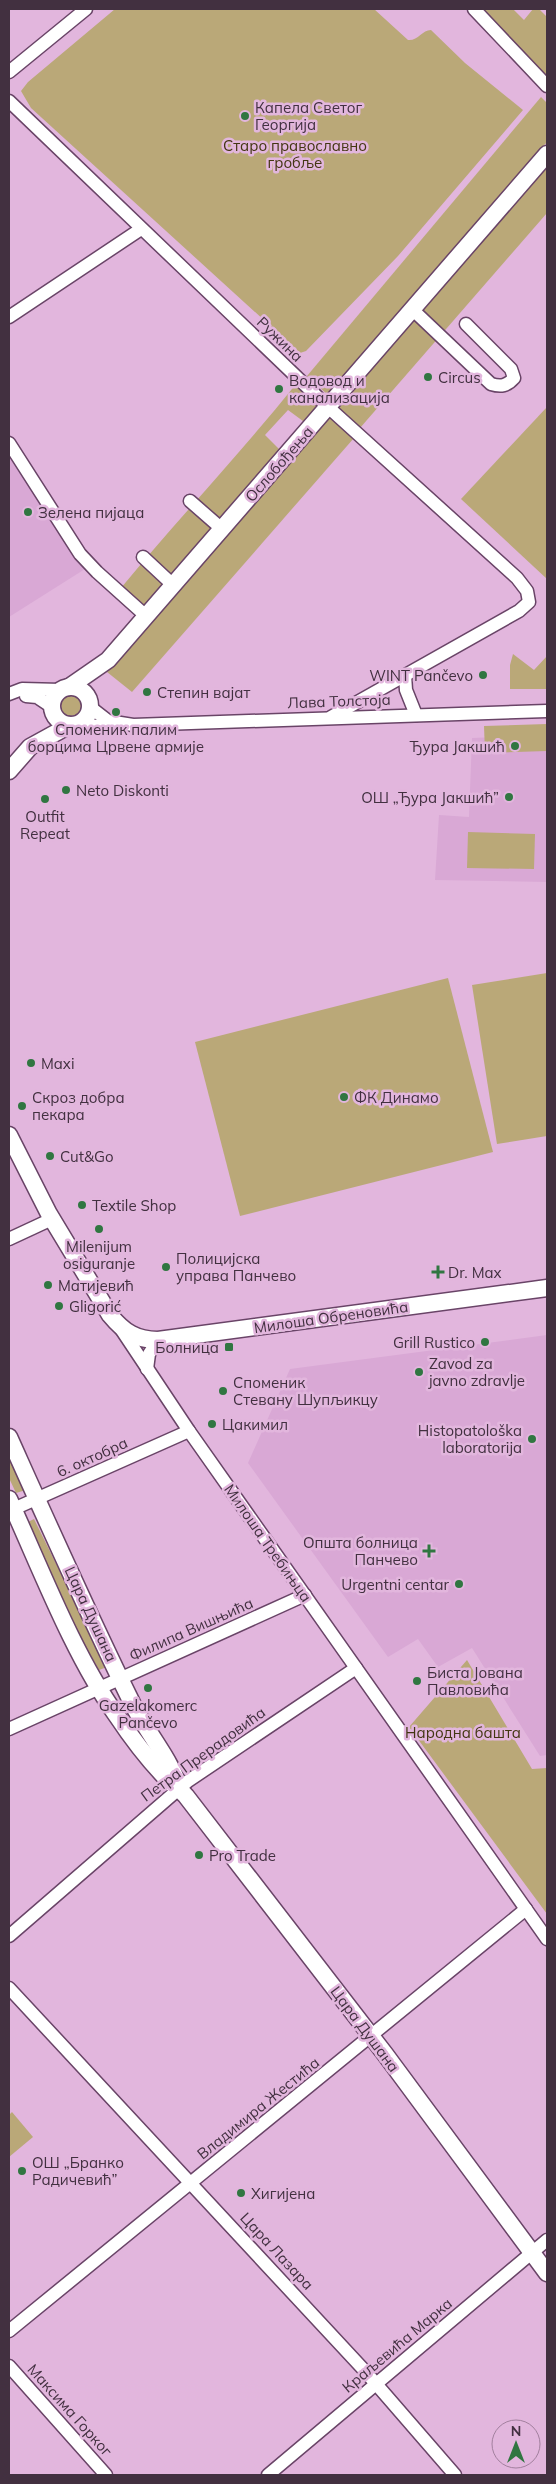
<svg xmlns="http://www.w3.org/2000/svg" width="556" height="2484" font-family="Mulish,sans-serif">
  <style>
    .built { fill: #d9a8d5 }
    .green { fill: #baa878 }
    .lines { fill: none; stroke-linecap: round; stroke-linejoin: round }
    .minor-casing { stroke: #694467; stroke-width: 15 }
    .tertiary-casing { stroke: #694467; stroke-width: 19 }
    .minor { stroke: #fff; stroke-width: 12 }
    .tertiary { stroke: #fff; stroke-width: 16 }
    .poi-dot { fill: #307641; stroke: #e2b6dd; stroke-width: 2 }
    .labels { text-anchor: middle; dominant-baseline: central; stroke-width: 5; stroke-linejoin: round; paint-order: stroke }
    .poi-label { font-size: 15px; fill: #423040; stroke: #e2b6dd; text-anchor: start }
    .park-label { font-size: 15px; fill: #433612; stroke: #e2b6dd }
    .street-label { font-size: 15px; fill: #423040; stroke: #e2b6dd }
  </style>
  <rect width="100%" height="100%" fill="#e2b6dd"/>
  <g class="built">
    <path d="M9,455L85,569L9,617Z"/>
    <path d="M547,735V882L435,880L439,815L469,817L472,738Z"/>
    <path d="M547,1335V1755L540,1756L472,1648L438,1667L418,1639L388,1657L248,1463L290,1369Z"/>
  </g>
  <g class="green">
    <path d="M115,9H374L408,40C418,41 422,30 431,30L465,63L523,110L398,256L306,351L300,353L31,108L21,91L28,82Z"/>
    <path d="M483,9H513L524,20L533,9H539L547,17V78Z"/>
    <path d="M541,97L547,103V142L329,396L307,376Z"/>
    <path d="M547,161V213L360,428L336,405Z"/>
    <path d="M296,384L322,406L307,424L288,410L265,435L281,451L146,609L121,588C178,519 240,454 296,384Z"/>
    <path d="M547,407V579L461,499Z"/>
    <path d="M327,414L354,438L132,692L107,672L117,656Z"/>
    <path d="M513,654L534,670L547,656V689H510V665Z"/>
    <circle cx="71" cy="706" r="10"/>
    <path d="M547,724V751L485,753L484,726Z"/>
    <path d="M468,832L535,834L534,869L467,868Z"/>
    <path d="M547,973V1136L497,1144L472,985Z"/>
    <path d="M448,978L493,1152L240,1216L195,1042Z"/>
    <path d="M9,1452L26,1490L16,1493L9,1478Z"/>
    <path d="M34,1519L107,1667L99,1670L66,1612L26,1523Z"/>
    <path d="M467,1660L532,1769L547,1768V1914L409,1727Z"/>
    <path d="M12,2112L33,2137L9,2157V2115Z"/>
  </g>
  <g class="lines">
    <g class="minor-casing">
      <g id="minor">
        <path d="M474,9L547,86"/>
        <path d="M9,72L86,9"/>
        <path d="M9,101L328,407L517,578L527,591L529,602L519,611L331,717"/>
        <path d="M413,310L491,384C501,387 507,386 514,378L511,369L466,324"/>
        <path d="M9,317L141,229"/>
        <path d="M9,443L80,554L97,572L146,616"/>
        <path d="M190,501L222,529"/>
        <path d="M143,557L173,585"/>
        <path d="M405,675L406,690L416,715"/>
        <path d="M9,694L22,689L61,690"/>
        <path d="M26,696L37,697L52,707"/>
        <path d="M90,707L108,721L133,725L547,711"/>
        <path d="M77,724L118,728"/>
        <path d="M9,1239L52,1219"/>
        <path d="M121,1329L189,1431L547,1939"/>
        <path d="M147,1369L149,1354L158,1340"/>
        <path d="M9,1511L189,1431"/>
        <path d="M9,1729L305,1595"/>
        <path d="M9,1936L188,1781L356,1668"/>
        <path d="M9,1988L364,2370L455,2475"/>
        <path d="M9,2331L526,1909"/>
        <path d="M9,2366L106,2475"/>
        <path d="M268,2475L547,2240"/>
      </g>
    </g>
    <g class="tertiary-casing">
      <g id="tertiary">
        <circle cx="71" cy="706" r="19"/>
        <path d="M69,687L108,660L547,154"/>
        <path d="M9,771L30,747L70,725"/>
        <path d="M9,1135L49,1214L110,1315C124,1332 136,1340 158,1340L547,1288"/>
        <path d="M9,1437C49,1526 89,1616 132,1703C146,1731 169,1757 179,1786"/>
        <path d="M9,1499C41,1569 73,1654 117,1716C131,1737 147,1758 164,1776C171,1784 179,1788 186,1796L385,2054L547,2273"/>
      </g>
    </g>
    <use href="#minor" class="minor"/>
    <use href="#tertiary" class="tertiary"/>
  </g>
  <g class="poi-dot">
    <circle cx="245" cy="116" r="5"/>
    <circle cx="428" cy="377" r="5"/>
    <circle cx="279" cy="389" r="5"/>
    <circle cx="28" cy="512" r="5"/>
    <circle cx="483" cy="675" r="5"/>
    <circle cx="147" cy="692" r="5"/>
    <circle cx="116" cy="712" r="5"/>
    <circle cx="515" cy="746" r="5"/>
    <circle cx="66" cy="790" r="5"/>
    <circle cx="509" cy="797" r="5"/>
    <circle cx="45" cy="799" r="5"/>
    <circle cx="31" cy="1063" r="5"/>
    <circle cx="344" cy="1097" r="5"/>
    <circle cx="22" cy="1106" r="5"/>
    <circle cx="50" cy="1156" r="5"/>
    <circle cx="82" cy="1205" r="5"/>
    <circle cx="99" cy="1229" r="5"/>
    <circle cx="166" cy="1267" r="5"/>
    <path d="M435.5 1264.5h5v5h5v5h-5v5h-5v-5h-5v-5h5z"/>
    <circle cx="48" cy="1285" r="5"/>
    <circle cx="59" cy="1306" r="5"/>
    <circle cx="485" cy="1342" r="5"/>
    <rect x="224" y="1342" width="10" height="10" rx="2.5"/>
    <circle cx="419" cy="1372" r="5"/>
    <circle cx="223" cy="1391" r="5"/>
    <circle cx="212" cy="1424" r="5"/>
    <circle cx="532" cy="1439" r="5"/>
    <path d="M426.5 1543.5h5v5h5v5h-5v5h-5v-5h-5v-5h5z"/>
    <circle cx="459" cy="1584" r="5"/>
    <circle cx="417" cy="1681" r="5"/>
    <circle cx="148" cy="1688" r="5"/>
    <circle cx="199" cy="1855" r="5"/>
    <circle cx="22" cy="2171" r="5"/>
    <circle cx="241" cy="2193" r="5"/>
  </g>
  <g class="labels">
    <g class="poi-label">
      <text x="255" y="107">Капела Светог<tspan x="255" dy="17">Георгија</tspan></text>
      <text x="438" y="377">Circus</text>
      <text x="289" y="380">Водовод и<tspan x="289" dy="17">канализација</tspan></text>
      <text x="38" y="512">Зелена пијаца</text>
      <text x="473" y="675" text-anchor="end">WINT Pančevo</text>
      <text x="157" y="692">Степин вајат</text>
      <text x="116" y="729" text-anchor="middle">Споменик палим<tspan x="116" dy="17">борцима Црвене армије</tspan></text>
      <text x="505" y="746" text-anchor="end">Ђура Јакшић</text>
      <text x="76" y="790">Neto Diskonti</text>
      <text x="499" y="797" text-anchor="end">ОШ „Ђура Јакшић”</text>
      <text x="45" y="816" text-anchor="middle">Outfit<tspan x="45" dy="17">Repeat</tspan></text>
      <text x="41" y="1063">Maxi</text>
      <text x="32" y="1097">Скроз добра<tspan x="32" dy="17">пекара</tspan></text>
      <text x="354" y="1097">ФК Динамо</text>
      <text x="60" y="1156">Cut&amp;Go</text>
      <text x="92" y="1205">Textile Shop</text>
      <text x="99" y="1246" text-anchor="middle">Milenijum<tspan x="99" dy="17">osiguranje</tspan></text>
      <text x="176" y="1258">Полицијска<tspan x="176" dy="17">управа Панчево</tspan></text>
      <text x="448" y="1272">Dr. Max</text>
      <text x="58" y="1285">Матијевић</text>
      <text x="69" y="1306">Gligorić</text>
      <text x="475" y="1342" text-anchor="end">Grill Rustico</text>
      <text x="219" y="1347" text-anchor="end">Болница</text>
      <text x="429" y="1363">Zavod za<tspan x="429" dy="17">javno zdravlje</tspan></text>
      <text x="233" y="1382">Споменик<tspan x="233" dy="17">Стевану Шупљикцу</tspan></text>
      <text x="222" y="1424">Цакимил</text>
      <text x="522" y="1430" text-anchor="end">Histopatološka<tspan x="522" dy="17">laboratorija</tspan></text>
      <text x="418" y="1542" text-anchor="end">Општа болница<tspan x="418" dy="17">Панчево</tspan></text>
      <text x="449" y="1584" text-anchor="end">Urgentni centar</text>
      <text x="427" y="1672">Биста Јована<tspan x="427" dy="17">Павловића</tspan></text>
      <text x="148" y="1705" text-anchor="middle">Gazelakomerc<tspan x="148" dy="17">Pančevo</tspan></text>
      <text x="209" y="1855">Pro Trade</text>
      <text x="32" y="2162">ОШ „Бранко<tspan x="32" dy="17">Радичевић”</tspan></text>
      <text x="251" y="2193">Хигијена</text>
    </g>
    <g class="park-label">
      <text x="295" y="145">Старо православно<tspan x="295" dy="17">гробље</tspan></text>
      <text x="463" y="1732">Народна башта</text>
    </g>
    <g class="street-label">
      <text transform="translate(280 339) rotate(44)">Ружина</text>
      <text transform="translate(279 464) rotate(-49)">Ослобођења</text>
      <text transform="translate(339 701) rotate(-2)">Лава Толстоја</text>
      <text transform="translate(331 1317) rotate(-8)">Милоша Обреновића</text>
      <text transform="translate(92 1457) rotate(-24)">6. октобра</text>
      <text transform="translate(268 1543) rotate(55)">Милоша Требињца</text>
      <text transform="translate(91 1614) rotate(65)">Цара Душана</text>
      <text transform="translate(191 1629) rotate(-24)">Филипа Вишњића</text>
      <text transform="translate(203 1754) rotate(-36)">Петра Прерадовића</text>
      <text transform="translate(365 2029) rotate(53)">Цара Душана</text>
      <text transform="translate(258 2108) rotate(-39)">Владимира Жестића</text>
      <text transform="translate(277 2251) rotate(47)">Цара Лазара</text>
      <text transform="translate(397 2345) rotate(-40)">Краљевића Марка</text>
      <text transform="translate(70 2410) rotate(48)">Максима Горког</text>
    </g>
  </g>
  <rect width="556" height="2484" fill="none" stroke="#423040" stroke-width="20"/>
  <g transform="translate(516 2444)"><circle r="24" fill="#e2b6dd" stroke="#a2809e"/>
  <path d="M0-4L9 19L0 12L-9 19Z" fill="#307641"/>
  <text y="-8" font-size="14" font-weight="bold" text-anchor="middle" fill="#423040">N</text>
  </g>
</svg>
